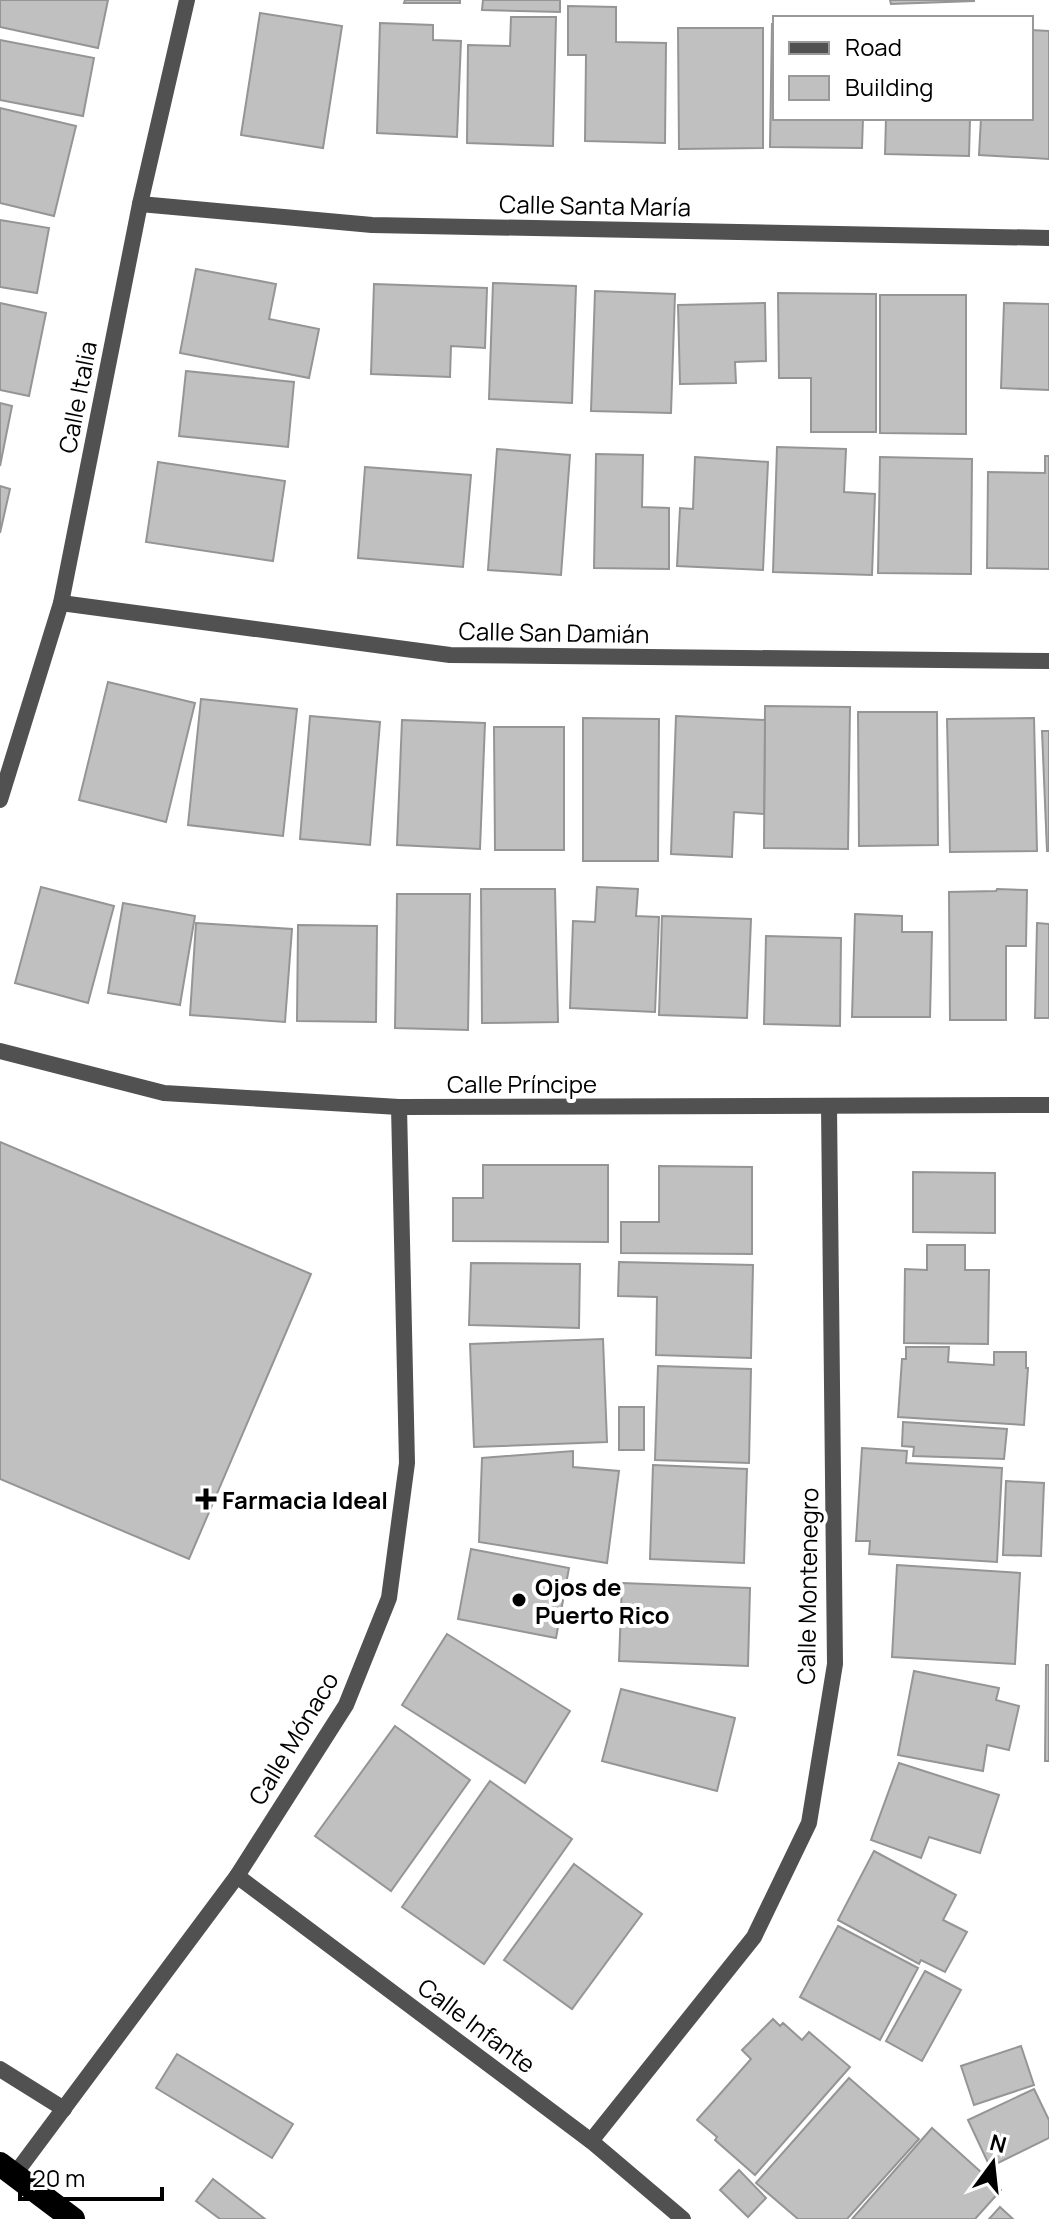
<svg xmlns="http://www.w3.org/2000/svg" width="1049" height="2219" font-family="Manrope,sans-serif">
  <style>
    .building { fill: #c0c0c0; stroke: #959595; stroke-width: 2 }
    .lines { fill: none; stroke-linecap: round; stroke-linejoin: round }
    .street { stroke: #515151; stroke-width: 16 }
    .highway { stroke: #000; stroke-width: 24 }
    .poi-dot { fill: #000; stroke: #fff; stroke-width: 3 }
    .labels { text-anchor: middle; dominant-baseline: central; stroke-width: 8; stroke-linejoin: round; paint-order: stroke }
    .street-label { font-size: 24px; fill: #000; stroke: #fff }
    .poi-label { font-size: 24px; font-weight: bold; fill: #000; stroke: #fff; text-anchor: start }
  </style>
  <rect width="100%" height="100%" fill="#fff"/>
  <g class="building">
    <path d="M0,0H108L98,48L0,27Z"/>
    <path d="M405,0H460V3H404Z"/>
    <path d="M483,0H560V12L482,10Z"/>
    <path d="M890,0H974V1L891,4Z"/>
    <path d="M568,6L616,7V42L666,43L665,143L585,141L586,55H568Z"/>
    <path d="M260,13L342,26L323,148L241,135Z"/>
    <path d="M511,17H556L553,146L467,143L468,45L510,46Z"/>
    <path d="M380,23L433,25V40L461,41L457,137L377,133Z"/>
    <path d="M772,24H775V118H863L862,148L770,147Z"/>
    <path d="M678,28H763V148L679,149Z"/>
    <path d="M1031,30L1049,31V159L979,155L981,118H1031Z"/>
    <path d="M0,40L94,58L83,116L0,100Z"/>
    <path d="M0,108L76,126L54,216L0,203Z"/>
    <path d="M886,118H970L969,156L885,154Z"/>
    <path d="M0,220L49,228L37,293L0,287Z"/>
    <path d="M196,269L276,284L269,319L319,329L309,378L180,353Z"/>
    <path d="M493,283L576,286L572,403L489,399Z"/>
    <path d="M374,284L487,288L485,348L451,346L450,377L371,374Z"/>
    <path d="M595,291L675,294L671,413L591,411Z"/>
    <path d="M778,293L876,294V432H811V378H779Z"/>
    <path d="M880,295H966V434L880,433Z"/>
    <path d="M0,303L46,313L29,396L0,390Z"/>
    <path d="M765,303L766,361L735,362L736,383L680,384L678,305Z"/>
    <path d="M1004,303L1049,304V390L1001,388Z"/>
    <path d="M186,371L294,382L288,447L179,436Z"/>
    <path d="M0,403L12,406L0,466Z"/>
    <path d="M777,447L846,449L844,492L875,494L872,575L773,572Z"/>
    <path d="M497,449L570,455L561,575L488,570Z"/>
    <path d="M596,454L643,455L642,507L669,508V569L594,568Z"/>
    <path d="M1045,456H1049V569L987,568L988,472L1045,473Z"/>
    <path d="M695,457L768,462L763,570L677,566L680,508L693,509Z"/>
    <path d="M880,457L972,459L971,574L878,573Z"/>
    <path d="M158,462L285,481L273,561L146,542Z"/>
    <path d="M365,467L471,475L463,567L358,558Z"/>
    <path d="M0,486L10,489L0,533Z"/>
    <path d="M108,682L195,703L166,822L79,800Z"/>
    <path d="M201,699L297,709L283,836L188,825Z"/>
    <path d="M765,706L850,707L848,849L764,848Z"/>
    <path d="M858,712H937L938,845L859,846Z"/>
    <path d="M310,716L380,722L370,845L300,839Z"/>
    <path d="M676,716L765,720L764,814L734,812L732,857L671,854Z"/>
    <path d="M583,718L659,719L658,861H583Z"/>
    <path d="M1034,718L1037,851L950,852L947,719Z"/>
    <path d="M402,720L485,723L480,849L397,845Z"/>
    <path d="M494,727H564V850H495Z"/>
    <path d="M1042,731H1049V851H1047Z"/>
    <path d="M41,887L114,906L88,1003L15,983Z"/>
    <path d="M597,887L638,889L636,916L659,917L655,1012L570,1008L573,921L595,922Z"/>
    <path d="M481,889H555L558,1022L482,1023Z"/>
    <path d="M997,889L1027,890L1026,946H1006V1020H950L949,892L996,891Z"/>
    <path d="M397,894H470L468,1030L395,1028Z"/>
    <path d="M123,903L195,916L180,1005L108,993Z"/>
    <path d="M855,914L902,916V932H932L930,1017H852Z"/>
    <path d="M662,916L751,919L747,1018L659,1015Z"/>
    <path d="M196,923L292,929L285,1022L190,1015Z"/>
    <path d="M1037,923L1049,924V1018H1035Z"/>
    <path d="M298,925L377,926L376,1022L297,1021Z"/>
    <path d="M766,936L841,938L840,1026L764,1024Z"/>
    <path d="M0,1142L311,1274L189,1559L0,1479Z"/>
    <path d="M483,1165H608V1242L453,1241V1198H483Z"/>
    <path d="M659,1166L752,1167V1254L621,1253V1222H659Z"/>
    <path d="M913,1172L995,1173V1233L913,1232Z"/>
    <path d="M927,1245H965V1270H989L988,1344L904,1343L905,1269L927,1270Z"/>
    <path d="M619,1262L753,1265L751,1358L656,1355L657,1297L618,1296Z"/>
    <path d="M471,1263L580,1264L579,1328L469,1325Z"/>
    <path d="M603,1339L607,1442L474,1447L470,1344Z"/>
    <path d="M906,1347H949L948,1362L994,1365V1352H1026V1368H1028L1024,1425L898,1417L902,1359H906Z"/>
    <path d="M658,1366L751,1369L749,1463L655,1460Z"/>
    <rect x="619" y="1407" width="25" height="43"/>
    <path d="M903,1422L1007,1429L1004,1459L913,1456L914,1447L902,1446Z"/>
    <path d="M862,1448L907,1451L906,1463L1002,1468L997,1562L869,1554L870,1541H856Z"/>
    <path d="M573,1451V1467L619,1471L607,1563L479,1542L482,1458Z"/>
    <path d="M653,1465L747,1469L744,1563L650,1559Z"/>
    <path d="M1006,1481L1044,1483L1041,1556L1003,1555Z"/>
    <path d="M471,1549L569,1568L556,1638L458,1619Z"/>
    <path d="M897,1565L1020,1573L1015,1664L892,1657Z"/>
    <path d="M622,1583L750,1588L748,1666L619,1661Z"/>
    <path d="M447,1634L570,1711L525,1783L402,1705Z"/>
    <path d="M1046,1665H1049V1761H1045Z"/>
    <path d="M914,1671L999,1688L996,1700L1019,1706L1009,1750L987,1745L983,1771L898,1755Z"/>
    <path d="M621,1689L735,1718L717,1791L602,1761Z"/>
    <path d="M395,1726L470,1780L391,1891L315,1836Z"/>
    <path d="M899,1763L999,1795L980,1853L929,1837L921,1858L871,1840Z"/>
    <path d="M490,1781L572,1839L484,1964L402,1907Z"/>
    <path d="M874,1851L956,1895L943,1920L967,1932L945,1972L921,1960L919,1964L838,1920Z"/>
    <path d="M574,1864L642,1914L572,2009L504,1960Z"/>
    <path d="M838,1926L918,1968L880,2040L800,1997Z"/>
    <path d="M925,1971L961,1990L922,2061L886,2041Z"/>
    <path d="M773,2019L780,2026L783,2023L802,2040L809,2032L850,2067L755,2175L715,2140L717,2137L697,2120L751,2059L742,2050Z"/>
    <path d="M1021,2046L1034,2085L974,2105L961,2066Z"/>
    <path d="M177,2054L293,2124L272,2158L156,2088Z"/>
    <path d="M849,2078L919,2139L847,2219H798L756,2183Z"/>
    <path d="M1034,2089L1049,2120V2138L990,2167L968,2120Z"/>
    <path d="M932,2128L1001,2190L975,2219H852Z"/>
    <path d="M739,2170L766,2198L748,2217L720,2190Z"/>
    <path d="M213,2179L265,2219H220L196,2201Z"/>
    <path d="M1000,2207L1013,2219H989Z"/>
  </g>
  <g class="lines">
    <g class="street">
      <path d="M140,204L372,225L1049,238"/>
      <path d="M61,603L450,655L1049,661"/>
      <path d="M0,800L61,603L140,204L187,0"/>
      <path d="M0,1051L164,1093L399,1107L1049,1105"/>
      <path d="M237,1876L591,2141L683,2219"/>
      <path d="M0,2069L64,2109"/>
      <path d="M591,2141L754,1937L809,1823L835,1664L829,1106"/>
      <path d="M15,2174L237,1876L346,1705L389,1598L407,1463L399,1107"/>
    </g>
    <path class="highway" d="M0,2164L73,2219"/>
  </g>
  <g class="poi-dot">
    <path d="M202 1487h8v8h8v8h-8v8h-8v-8h-8v-8h8z"/>
    <circle cx="519" cy="1600" r="8"/>
  </g>
  <g class="labels">
    <g class="street-label">
      <text transform="translate(595 205) rotate(1)">Calle Santa María</text>
      <text transform="translate(77 397) rotate(-79)">Calle Italia</text>
      <text transform="translate(554 632) rotate(1)">Calle San Damián</text>
      <text x="522" y="1083">Calle Príncipe</text>
      <text transform="translate(807 1586) rotate(-89)">Calle Montenegro</text>
      <text transform="translate(293 1738) rotate(-59)">Calle Mónaco</text>
      <text transform="translate(477 2025) rotate(37)">Calle Infante</text>
    </g>
    <g class="poi-label">
      <text x="222" y="1499">Farmacia Ideal</text>
      <text x="535" y="1586">Ojos de<tspan x="535" dy="28">Puerto Rico</tspan></text>
    </g>
  </g>
  <rect x="773" y="16" width="260" height="104" fill="#ffffff" stroke="#999999" stroke-width="2"/>
  <rect x="789" y="42" width="40" height="12" fill="#515151" stroke="#999999" stroke-width="2"/>
  <text x="845" y="56" font-size="24" fill="#000000">Road</text>
  <rect x="789" y="76" width="40" height="24" fill="#c0c0c0" stroke="#999999" stroke-width="2"/>
  <text x="845" y="96" font-size="24" fill="#000000">Building</text>
  <g transform="translate(993 2163) rotate(15)" stroke="#ffffff" stroke-width="6" paint-order="stroke">
  <path d="M0-6L14 30L0 20L-14 30Z" fill="#000000"/>
  <text y="-12" font-size="22" font-weight="bold" text-anchor="middle" fill="#000000">N</text>
  </g>
  <path d="M20 2187v12h142v-12" fill="none" stroke="#000000" stroke-width="4"/>
  <text x="32" y="2187" font-size="24" fill="#000000" stroke="#ffffff" stroke-width="6" paint-order="stroke">20 m</text>
</svg>
